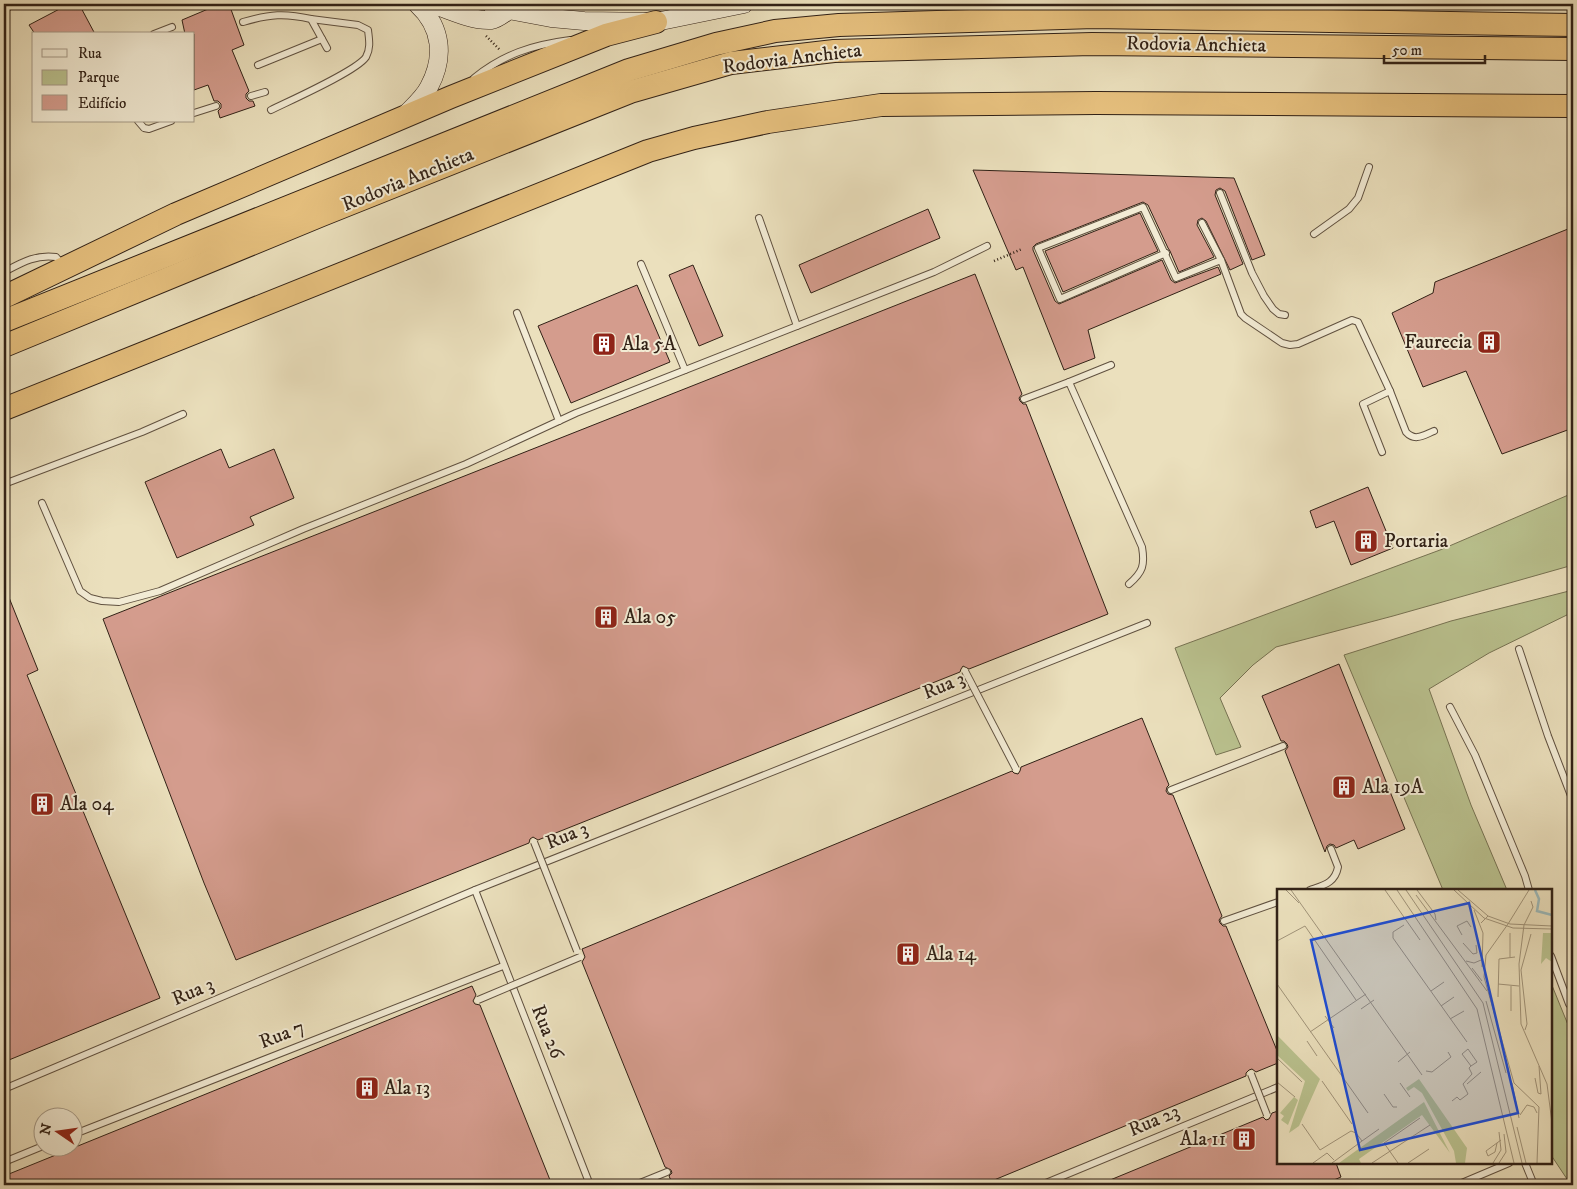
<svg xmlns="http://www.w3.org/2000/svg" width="1577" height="1189" font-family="'IM FELL DW Pica',serif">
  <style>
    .green { fill: #bac28f; stroke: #767252 }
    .building { fill: #d49c8d; stroke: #312116 }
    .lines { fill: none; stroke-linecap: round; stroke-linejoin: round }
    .service-casing { stroke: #605140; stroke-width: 8 }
    .tertiary-casing { stroke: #605140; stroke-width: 17 }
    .secondary-casing { stroke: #312116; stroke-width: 19 }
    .motorway-casing { stroke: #312116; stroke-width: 24 }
    .path { stroke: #312116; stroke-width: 2.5; stroke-dasharray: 1 2.5; stroke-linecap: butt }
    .service { stroke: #f2ebd4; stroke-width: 6 }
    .tertiary { stroke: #f2ebd4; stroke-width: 15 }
    .secondary { stroke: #f2ebd4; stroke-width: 18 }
    .motorway { stroke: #e6c07e; stroke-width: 22 }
    .service-bridge-casing { stroke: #605140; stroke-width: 8; stroke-linecap: butt }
    .service-bridge { stroke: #f2ebd4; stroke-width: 6 }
    .labels { text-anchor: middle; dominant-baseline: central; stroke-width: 4; stroke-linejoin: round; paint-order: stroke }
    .street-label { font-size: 20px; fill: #312116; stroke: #f2ebd4 }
    .poi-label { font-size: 20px; fill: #312116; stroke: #f2ebd4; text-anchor: start }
    .inset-river { fill: none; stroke: #9cbabb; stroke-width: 2.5 }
    .inset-road { fill: none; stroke: #a1947a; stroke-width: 1 }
    .view { fill: #1d4ed8; fill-opacity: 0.15; stroke: #1d4ed8; stroke-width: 2.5 }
    .inset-edge { fill: none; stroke: #312116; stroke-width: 2.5 }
  </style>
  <rect width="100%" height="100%" fill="#ebe0bd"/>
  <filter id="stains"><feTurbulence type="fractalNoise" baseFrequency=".004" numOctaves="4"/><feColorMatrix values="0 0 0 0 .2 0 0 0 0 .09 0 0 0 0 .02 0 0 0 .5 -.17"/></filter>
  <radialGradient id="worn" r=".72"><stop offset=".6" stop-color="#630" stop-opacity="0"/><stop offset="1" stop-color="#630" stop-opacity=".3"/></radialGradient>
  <g class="green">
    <path d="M1573,493V565L1393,616L1276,647L1253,665L1220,698L1241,747L1216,755L1175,648L1440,550Z"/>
    <path d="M1573,590V612L1489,653L1429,689L1471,805L1507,890H1443L1344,655L1451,621Z"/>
    <path d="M1551,983L1573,1037V1185H1571L1551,1155Z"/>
  </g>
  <g class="building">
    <path d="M69,4H79L95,34H35L29,25Z"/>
    <path d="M220,4H229L244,45L232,50L249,91L246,94V98L249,101H253L255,106L220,118L218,111L221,108V104L218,101H214L208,85L194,90V34H185L182,20Z"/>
    <path d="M973,170L1234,178L1265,255L1252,260L1225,191L1220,188L1216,190L1215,195L1243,264L1230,270L1206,221L1202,218L1198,220L1197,225L1214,257L1179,272L1170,251L1168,248L1148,205L1143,202L1036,244L1033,247V250L1055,301L1059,304L1162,260L1171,280L1175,283L1218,267L1221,274L1088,330L1095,358L1064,370L1023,267L1016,270Z"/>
    <path d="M928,209L940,238L811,293L799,265Z"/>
    <path d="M1140,213L1158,251L1063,292L1045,251Z"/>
    <path d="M1573,227V428L1502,454L1466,371L1423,387L1392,313L1433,293L1435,282Z"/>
    <path d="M693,265L723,336L699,346L669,275Z"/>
    <path d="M975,274L1022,394L1019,398L1020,401L1023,404H1026L1108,614L969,669L963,666L961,669L960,672L538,840L533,837L530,839L529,843L236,960L204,883L103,619Z"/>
    <path d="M637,285L670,362L571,403L538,326Z"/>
    <path d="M221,449L229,468L274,449L294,498L250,517L254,525L177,558L145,482Z"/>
    <path d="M1368,487L1393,548L1351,565L1334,521L1316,528L1310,511Z"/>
    <path d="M4,585L38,670L27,675L160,998L4,1062Z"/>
    <path d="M1339,664L1405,829L1358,849L1354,840L1336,848L1334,845L1330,844L1327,846L1325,852L1285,751L1288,747L1287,744L1284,741H1281L1262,696Z"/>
    <path d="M1142,718L1169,785L1167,787L1166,791L1168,794L1173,795L1222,916L1219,920L1220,923L1223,926H1226L1278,1053V1063L1256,1072L1252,1069L1249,1070L1246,1073V1076L982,1185H673L669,1176L672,1173L671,1170L665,1167L582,962L585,957L582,949L1012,771L1014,773L1018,774L1020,771L1021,767Z"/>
    <path d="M472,986L476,995L473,1001L475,1004L480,1005L552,1185H4V1176Z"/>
    <path d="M1278,1111V1163H1336L1341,1177L1322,1185H1098L1263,1117L1266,1120L1269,1119L1272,1113Z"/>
  </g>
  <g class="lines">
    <g class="service-casing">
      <g id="service">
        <path d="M243,22C270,14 285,13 311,19L327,48"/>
        <path d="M154,34L172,27"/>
        <path d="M258,65L322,39"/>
        <path d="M474,78C504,54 532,45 570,40"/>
        <path d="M251,96L265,92"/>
        <path d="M271,110C289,101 357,71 366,57C371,48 369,39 368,30L358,25L311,19"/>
        <path d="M194,113L216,106"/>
        <path d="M138,121L144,128L149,129L171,121"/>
        <path d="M1220,193L1252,273L1264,296L1273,309L1279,314L1285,315"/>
        <path d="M759,218L797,326"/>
        <path d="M1202,223L1221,260"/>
        <path d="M1314,234L1349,209L1358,198L1369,167"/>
        <path d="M1166,253L1060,299L1038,248L1143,207L1176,278L1221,260L1241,314L1245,318L1282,343L1290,345L1298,344L1352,320L1358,322L1390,391L1363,404L1382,452"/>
        <path d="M641,264L685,370"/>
        <path d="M4,272C21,263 36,254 56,257L62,264"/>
        <path d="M517,313L559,421"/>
        <path d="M1069,382L1111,365"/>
        <path d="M1390,391L1406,432C1415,442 1424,435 1434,431"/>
        <path d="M1024,399L1069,382L1142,547C1145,565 1143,572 1129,584"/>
        <path d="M4,484L142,432L183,414"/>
        <path d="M42,503L80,591L90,598L102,601L119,602L160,591L303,529L466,464L576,413L934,272L987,246"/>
        <path d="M1519,649L1548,736L1573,801"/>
        <path d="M1450,707L1475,755L1525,876L1529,890"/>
        <path d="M1171,790L1283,746"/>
        <path d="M475,890L590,1185"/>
        <path d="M1310,890C1324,885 1335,883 1338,867L1331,849"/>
        <path d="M1224,921L1278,902"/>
        <path d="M1551,956L1569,1004L1573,1009"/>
        <path d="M4,1089L475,890L1147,623"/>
        <path d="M72,1135L503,966"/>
        <path d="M4,1162L43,1146"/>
        <path d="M1525,1163L1534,1185"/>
        <path d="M635,1185L667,1172"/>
        <path d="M1041,1185L1278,1087"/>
        <path d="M1457,1185L1509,1163"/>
      </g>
    </g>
    <g class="tertiary-casing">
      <path id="tertiary" d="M4,5L5,4"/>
    </g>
    <g class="secondary-casing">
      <g id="secondary">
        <path d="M432,4C449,10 472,21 491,20C498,19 503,14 509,10"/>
        <path d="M491,4L509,10L551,18L584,21L656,22L744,4"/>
        <path d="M406,114C415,105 424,97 429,87C445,57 442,27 417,4"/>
      </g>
    </g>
    <g class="motorway-casing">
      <g id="motorway">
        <path d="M4,297L176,214L451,97L606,35L656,22"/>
        <path d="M4,321L629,70L716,44L775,31L839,25L1094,17L1573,25"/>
        <path d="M4,346L322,215L630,92L731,63L834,51L1092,44L1573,49"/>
        <path d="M4,409L648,151L694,138L768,122L881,105L1096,103L1573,106"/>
      </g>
    </g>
    <g class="path">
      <path d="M486,36L500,50"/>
      <path d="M994,261L1022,249"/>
    </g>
    <use href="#service" class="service"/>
    <use href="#tertiary" class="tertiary"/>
    <use href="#secondary" class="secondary"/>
    <use href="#motorway" class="motorway"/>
    <g class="service-bridge-casing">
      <g id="service-bridge">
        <path d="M965,671L1016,769"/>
        <path d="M534,842L577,951"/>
        <path d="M478,1000L580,957"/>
        <path d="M1251,1074L1267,1115"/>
      </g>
    </g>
    <use href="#service-bridge" class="service-bridge"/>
  </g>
  <defs>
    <g id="building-square" transform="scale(1.25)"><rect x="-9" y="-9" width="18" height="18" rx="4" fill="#8f2418" stroke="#f2ebd4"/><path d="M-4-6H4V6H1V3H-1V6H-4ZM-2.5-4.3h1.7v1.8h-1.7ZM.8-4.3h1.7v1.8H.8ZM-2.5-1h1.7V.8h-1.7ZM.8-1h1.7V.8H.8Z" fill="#fff"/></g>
  </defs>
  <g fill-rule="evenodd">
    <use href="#building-square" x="1489" y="342"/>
    <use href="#building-square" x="604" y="344"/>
    <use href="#building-square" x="1366" y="541"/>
    <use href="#building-square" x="606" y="617"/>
    <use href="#building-square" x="1344" y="787"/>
    <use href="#building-square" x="42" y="804"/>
    <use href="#building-square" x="908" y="954"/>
    <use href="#building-square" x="367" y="1088"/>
    <use href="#building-square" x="1244" y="1139"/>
  </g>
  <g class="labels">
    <g class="street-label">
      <text transform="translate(1196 45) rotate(1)">Rodovia Anchieta</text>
      <text transform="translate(792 59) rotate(-7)">Rodovia Anchieta</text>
      <text transform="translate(408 180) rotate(-22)">Rodovia Anchieta</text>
      <text transform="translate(944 686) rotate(-22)">Rua 3</text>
      <text transform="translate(567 836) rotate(-22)">Rua 3</text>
      <text transform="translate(193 992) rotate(-23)">Rua 3</text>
      <text transform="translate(547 1032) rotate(68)">Rua 26</text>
      <text transform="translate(282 1035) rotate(-21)">Rua 7</text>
      <text transform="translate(1154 1121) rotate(-23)">Rua 23</text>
    </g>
    <g class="poi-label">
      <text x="1472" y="342" text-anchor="end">Faurecia</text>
      <text x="622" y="344">Ala 5A</text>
      <text x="1384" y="541">Portaria</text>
      <text x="624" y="617">Ala 05</text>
      <text x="1362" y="787">Ala 19A</text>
      <text x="60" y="804">Ala 04</text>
      <text x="926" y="954">Ala 14</text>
      <text x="384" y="1088">Ala 13</text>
      <text x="1226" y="1139" text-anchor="end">Ala 11</text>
    </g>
  </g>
  <g transform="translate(1277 889)">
    <rect width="275" height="275" fill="#ebe0bd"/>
    <path d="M266,44H275V73L269,69L264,75ZM0,146L43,190L22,237L12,244L28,192L0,166ZM142,190L190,259L188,274H179L177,262L145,204L137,198L131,202L129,199ZM17,208L21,211L11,236L4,231L7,227L3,224ZM147,213L173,264L145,226L82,270L84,274H62Z" fill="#bac28f"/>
    <path class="inset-river" d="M258,1L262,10L260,22L275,26"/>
    <path class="inset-road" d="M9,1L22,14M14,1L145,186M108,1L143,51M120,1L200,120L237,274M129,1L206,114L245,274M140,1L158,25L159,31M177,1L207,29M181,1L211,27M139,6L210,102M254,12L256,18L247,36L242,75L244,135L270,195L275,234M197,21L206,44L205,78M207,29L236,39L275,40M204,34L211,27L233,35L275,37M231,35L252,1M231,35L209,66L207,88L237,194L262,218L260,274M127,36L116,43V49L190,153M185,46L180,37L190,32L194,38M0,52L28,37L79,111M186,54L196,65L200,64L199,56M233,68V44M189,72L197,74L204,71M195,79L205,92M0,95L91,224M221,95L242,97M154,102L167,93M221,108L222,70L238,68M209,112L229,184M164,117L177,108M84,120L97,111M234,122V97M48,127L57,139M173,130L187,122M248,141L250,135L244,81L254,45M33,143L89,105M30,152L40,167M0,169L25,193M121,173L133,163M149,182L155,183L174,168L171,163M258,189L261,204L264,205L262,177M45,192L75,235M0,193L18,208M123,194L133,208M235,194L242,229M190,195L204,183M107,205L116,218H120M175,212L180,208L183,211L191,205L186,195L195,185L192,179L194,177L200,173L191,160L185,165L194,177M243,226L250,216L257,218L260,224M25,235L43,261L74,242L79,244L85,252L55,274M240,238L249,274M85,252L102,240M220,254L218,263L211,267L209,262L224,251M36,274L50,264L57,271M95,274L153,236M121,274L107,254L143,229M131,274L152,260M216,274L224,261L222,243M222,274L229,263L227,245"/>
    <path class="view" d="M192,14L241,224L83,261L34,51Z"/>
    <rect width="275" height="275" class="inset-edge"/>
  </g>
  <rect width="1577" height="1189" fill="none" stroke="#ebe0bd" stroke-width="20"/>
  <rect x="5" y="5" width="1567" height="1179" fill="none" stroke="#312116" stroke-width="2.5"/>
  <rect x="10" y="10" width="1557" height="1169" fill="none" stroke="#312116"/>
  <rect x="32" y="32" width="162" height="90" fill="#f2ebd4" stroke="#a59a88"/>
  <rect x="42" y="49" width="25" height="8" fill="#f2ebd4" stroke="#a59a88"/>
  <text x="78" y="58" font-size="15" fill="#312116">Rua</text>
  <rect x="42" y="70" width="25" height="15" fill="#bac28f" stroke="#a59a88"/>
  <text x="78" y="82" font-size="15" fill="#312116">Parque</text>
  <rect x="42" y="95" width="25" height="15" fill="#d49c8d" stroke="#a59a88"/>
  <text x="78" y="108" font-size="15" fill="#312116">Edifício</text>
  <g transform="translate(58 1132) rotate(283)"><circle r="24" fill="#f2ebd4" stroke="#a59a88"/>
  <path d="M0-4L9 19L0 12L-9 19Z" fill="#8f2418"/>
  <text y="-8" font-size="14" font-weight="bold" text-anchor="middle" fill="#312116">N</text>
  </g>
  <path d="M1384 55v8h101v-8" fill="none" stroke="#312116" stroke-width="2.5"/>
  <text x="1392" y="55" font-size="15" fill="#312116" stroke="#f2ebd4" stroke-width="4" paint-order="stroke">50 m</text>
  <rect width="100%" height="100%" filter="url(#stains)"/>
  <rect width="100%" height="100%" fill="url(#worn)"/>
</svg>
